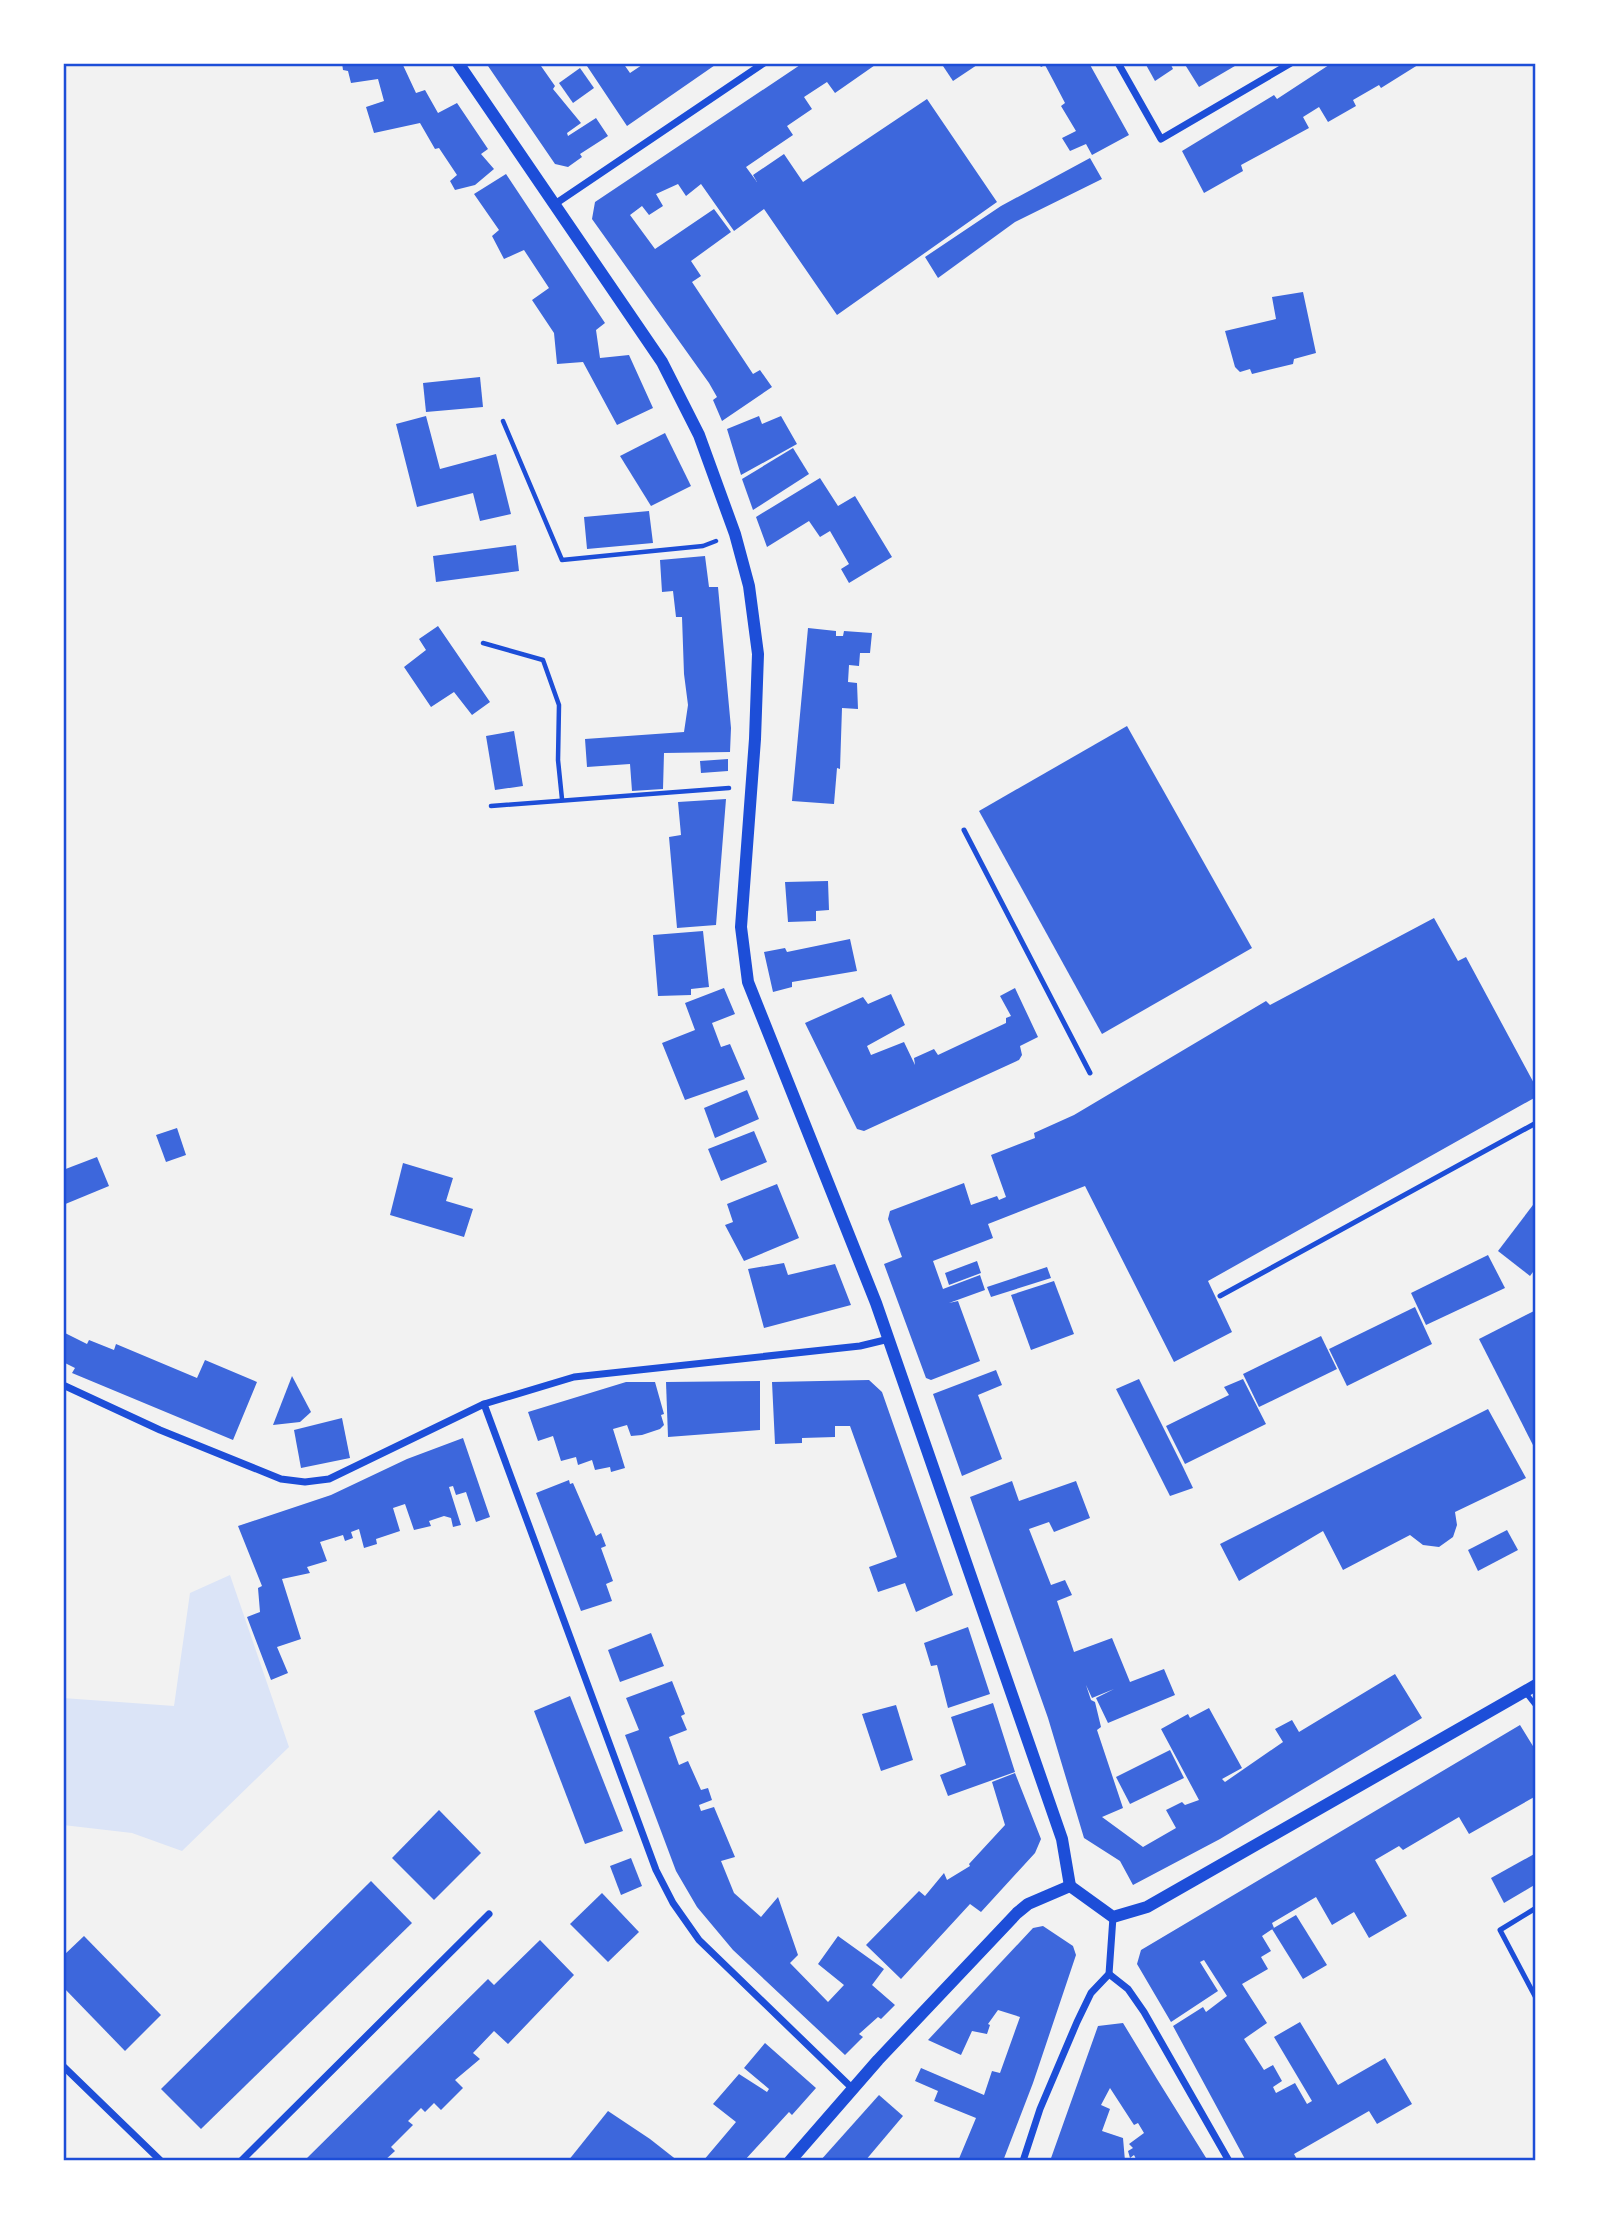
<svg xmlns="http://www.w3.org/2000/svg" width="1599" height="2224" font-family="Arial,sans-serif">
  <style>
    .green { fill: #dbe4f7 }
    .building { fill: #3d67dc }
    .lines { fill: none; stroke-linecap: round; stroke-linejoin: round }
    .path { stroke: #1d4ed8; stroke-width: 4.5 }
    .service { stroke: #1d4ed8; stroke-width: 5 }
    .minor { stroke: #1d4ed8; stroke-width: 7 }
    .tertiary { stroke: #1d4ed8; stroke-width: 12 }
    .neatline { fill: none; stroke: #1d4ed8; stroke-width: 2.5 }
  </style>
  <rect width="100%" height="100%" fill="#f2f2f2"/>
  <path class="green" d="M230,1575L289,1747L182,1851L132,1833L63,1825V1698L174,1706L190,1593Z"/>
  <g class="building">
    <path d="M342,63H402L416,93L425,90L438,113L457,103L488,149L481,154L494,169L475,185L455,190L450,181L457,175L439,148L435,149L420,123L374,133L366,107L384,101L378,79L351,83L348,71L343,70Z"/>
    <path d="M486,63H544L541,66L555,86L553,89L581,123L567,133L568,136L596,118L608,136L580,154L582,157L568,167L555,164Z"/>
    <path d="M585,63H623L630,73L645,63H718L627,126Z"/>
    <path d="M803,63H878L835,93L827,82L804,97L812,109L787,126L793,135L746,167L757,182L753,175L784,154L803,182L927,99L997,202L837,315L764,209L734,231L701,184L686,196L678,184L656,194L663,206L649,215L642,206L630,215L655,249L714,209L731,232L691,261L701,276L692,282L753,374L760,370L772,387L722,421L713,400L717,397L709,383L592,219L595,202Z"/>
    <path d="M941,63H980L953,81Z"/>
    <path d="M1038,63H1089L1129,135L1092,155L1086,144L1070,151L1062,138L1076,131L1061,106L1065,103L1053,80L1045,65L1041,67Z"/>
    <path d="M1145,63H1170L1173,69L1155,81Z"/>
    <path d="M1184,63H1240L1199,87Z"/>
    <path d="M1332,63H1421L1381,88L1379,85L1353,100L1356,106L1328,122L1319,107L1303,117L1309,128L1241,165L1243,171L1204,193L1182,151L1274,95L1277,99Z"/>
    <path d="M580,68L594,88L573,103L559,83Z"/>
    <path d="M1090,158L1102,179L1015,222L938,278L925,257L1001,206Z"/>
    <path d="M506,174L605,323L596,330L600,358L629,355L653,408L617,425L583,362L557,364L554,333L532,300L549,288L524,250L504,259L492,236L499,230L474,194Z"/>
    <path d="M1303,292L1316,353L1294,359L1293,364L1252,374L1250,369L1240,372L1235,367L1225,331L1276,319L1272,297Z"/>
    <path d="M480,377L483,407L426,412L423,383Z"/>
    <path d="M426,416L440,469L496,454L511,514L480,521L473,493L417,507L396,424Z"/>
    <path d="M759,416L762,424L781,416L797,444L741,475L727,429Z"/>
    <path d="M665,433L691,486L651,506L620,456Z"/>
    <path d="M793,448L809,474L753,510L742,479Z"/>
    <path d="M820,478L838,506L855,496L892,557L849,583L841,569L849,564L830,531L820,537L809,521L767,547L756,517Z"/>
    <path d="M649,511L653,543L587,549L584,517Z"/>
    <path d="M516,545L519,571L436,582L433,556Z"/>
    <path d="M705,556L709,587H718L731,728L730,752L664,753L663,789L632,791L630,764L587,767L585,739L684,732L688,705L684,674L682,617H676L673,591L662,592L660,560Z"/>
    <path d="M438,626L490,702L472,715L454,692L431,707L404,667L426,650L419,639Z"/>
    <path d="M808,628L836,631V636H843L844,631L872,633L870,653H860L859,666L849,665L848,682L857,683L858,709L842,708L840,769L837,768L834,804L792,801Z"/>
    <path d="M1127,726L1252,948L1102,1034L979,811Z"/>
    <path d="M514,731L523,786L495,790L486,736Z"/>
    <path d="M728,759V771L701,773L700,761Z"/>
    <path d="M726,799L716,925L677,928L669,837L681,835L678,802Z"/>
    <path d="M828,881L829,910L816,911V921L788,922L785,882Z"/>
    <path d="M1434,918L1458,961L1466,957L1536,1087V1097L1208,1281L1232,1332L1174,1362L1085,1186L988,1224L993,1238L933,1261L943,1289L980,1275L985,1290L949,1303L958,1301L980,1361L931,1380L926,1378L884,1264L902,1257L888,1219L890,1211L964,1183L971,1205L997,1196L999,1200L1006,1197L991,1155L1035,1138L1034,1133L1074,1115L1266,1001L1270,1005Z"/>
    <path d="M703,931L709,987L691,989V995L658,996L653,935Z"/>
    <path d="M850,939L857,971L792,982V987L773,992L764,952L785,948L787,952Z"/>
    <path d="M724,988L735,1014L712,1023L721,1047L730,1044L745,1079L685,1100L662,1043L695,1030L685,1003Z"/>
    <path d="M1015,988L1038,1037L1020,1046L1022,1055L1019,1060L864,1131L857,1129L805,1023L863,997L868,1004L891,994L905,1025L867,1046L871,1055L904,1042L915,1065L914,1058L934,1049L938,1055L1006,1023V1018L1011,1016L1000,996Z"/>
    <path d="M747,1090L759,1119L715,1138L704,1108Z"/>
    <path d="M177,1128L186,1155L166,1162L156,1135Z"/>
    <path d="M754,1131L767,1162L721,1181L708,1149Z"/>
    <path d="M97,1157L109,1186L63,1205V1170Z"/>
    <path d="M403,1163L453,1178L446,1201L473,1209L464,1237L390,1215Z"/>
    <path d="M777,1184L799,1238L744,1261L725,1225L733,1222L727,1204Z"/>
    <path d="M1536,1201V1268L1530,1276L1498,1251Z"/>
    <path d="M1488,1255L1505,1288L1426,1325L1411,1293Z"/>
    <path d="M977,1261L981,1273L949,1285L945,1273Z"/>
    <path d="M784,1263L788,1275L835,1264L851,1305L764,1328L748,1269Z"/>
    <path d="M1047,1267L1051,1278L991,1297L987,1287Z"/>
    <path d="M1054,1281L1074,1334L1031,1350L1011,1295Z"/>
    <path d="M1415,1307L1432,1344L1347,1386L1329,1349Z"/>
    <path d="M1536,1310V1451L1479,1339Z"/>
    <path d="M63,1332L87,1344L89,1340L114,1350L116,1344L197,1378L205,1360L257,1382L233,1440L72,1373L75,1368L63,1362Z"/>
    <path d="M1321,1336L1337,1369L1259,1407L1243,1374Z"/>
    <path d="M996,1370L1002,1385L978,1395L1002,1459L962,1476L933,1394Z"/>
    <path d="M292,1376L311,1412L300,1422L273,1425Z"/>
    <path d="M1139,1379L1183,1467L1193,1488L1170,1496L1116,1389Z"/>
    <path d="M1243,1379L1266,1424L1185,1464L1166,1426L1229,1395L1224,1387Z"/>
    <path d="M869,1380L882,1392L953,1595L916,1612L905,1583L878,1592L869,1567L897,1557L850,1426H835V1437L802,1438V1443L775,1444L772,1382Z"/>
    <path d="M760,1381V1430L668,1437L666,1382Z"/>
    <path d="M626,1382H655L664,1414L661,1415L664,1425L660,1429L642,1435L631,1436L627,1425L613,1429L625,1468L611,1472L610,1467L595,1470L592,1460L578,1465L576,1457L561,1461L553,1436L538,1441L528,1412Z"/>
    <path d="M1488,1409L1526,1478L1455,1512L1457,1525L1453,1537L1439,1547L1423,1545L1410,1535L1343,1570L1323,1531L1239,1581L1220,1544Z"/>
    <path d="M342,1418L350,1458L301,1468L294,1430Z"/>
    <path d="M463,1438L490,1517L476,1522L466,1492L456,1495L453,1486L449,1487L461,1525L453,1527L451,1518L444,1516L429,1521L431,1526L414,1530L405,1504L393,1508L400,1531L376,1539L377,1544L364,1548L359,1529L351,1532L353,1538L345,1541L343,1535L320,1542L327,1561L307,1567L310,1573L282,1579L301,1639L277,1647L288,1673L271,1680L247,1617L260,1612L258,1588L262,1586L238,1526L331,1495L407,1459Z"/>
    <path d="M569,1480L570,1484L573,1483L596,1536L601,1533L606,1546L601,1548L613,1581L606,1584L612,1601L581,1611L536,1493Z"/>
    <path d="M1012,1481L1019,1501L1076,1481L1090,1518L1054,1532L1049,1522L1029,1529L1051,1585L1065,1580L1072,1595L1057,1601L1074,1652L1112,1638L1130,1682L1164,1669L1175,1695L1108,1723L1096,1698L1114,1689L1092,1698L1086,1685L1091,1700L1095,1702L1101,1727L1097,1730L1123,1808L1102,1817L1143,1847L1176,1828L1166,1810L1182,1802L1185,1805L1199,1800L1161,1729L1188,1714L1190,1718L1209,1708L1242,1768L1222,1779L1225,1782L1283,1742L1275,1729L1292,1720L1299,1732L1395,1674L1422,1718L1220,1839L1133,1885L1120,1861L1084,1838L1048,1718L970,1497Z"/>
    <path d="M1507,1530L1518,1550L1478,1571L1468,1550Z"/>
    <path d="M968,1627L990,1694L948,1708L937,1665L931,1666L924,1643Z"/>
    <path d="M651,1633L664,1666L620,1682L608,1650Z"/>
    <path d="M672,1681L685,1714L681,1716L687,1730L669,1737L679,1765L688,1761L701,1790L708,1788L712,1800L699,1805L701,1811L714,1807L735,1857L721,1861L734,1893L761,1917L778,1897L798,1955L790,1963L828,2002L844,1985L818,1964L838,1936L884,1969L872,1985L895,2005L881,2019L878,2017L859,2034L863,2037L845,2055L733,1950L697,1907L676,1871L625,1735L639,1730L626,1698Z"/>
    <path d="M570,1696L623,1831L585,1844L534,1711Z"/>
    <path d="M993,1703L1015,1772L948,1796L940,1775L966,1765L951,1717Z"/>
    <path d="M896,1705L913,1760L881,1771L862,1714Z"/>
    <path d="M1520,1725L1536,1751V1796L1469,1834L1459,1817L1403,1850L1399,1846L1375,1860L1407,1916L1369,1938L1354,1912L1332,1925L1316,1897L1272,1923L1274,1928L1262,1936L1271,1951L1261,1957L1268,1969L1242,1984L1267,2023L1244,2039L1264,2070L1273,2065L1282,2081L1273,2087L1276,2093L1295,2083L1307,2104L1312,2101L1274,2037L1300,2022L1338,2085L1385,2058L1412,2104L1377,2124L1369,2111L1294,2154L1298,2161H1246L1173,2026L1203,2007L1206,2012L1227,1996L1204,1960L1200,1962L1218,1991L1171,2022L1137,1964L1141,1950Z"/>
    <path d="M1170,1750L1184,1778L1130,1804L1116,1777Z"/>
    <path d="M1015,1773L1041,1839L1035,1853L981,1912L970,1904L901,1979L866,1945L919,1891L925,1896L944,1873L947,1880L970,1866L969,1864L1005,1825L992,1782Z"/>
    <path d="M439,1810L481,1853L434,1900L392,1858Z"/>
    <path d="M1536,1853V1884L1504,1903L1491,1878Z"/>
    <path d="M631,1858L642,1886L621,1895L610,1866Z"/>
    <path d="M371,1881L412,1923L201,2129L161,2089Z"/>
    <path d="M602,1893L639,1932L608,1962L570,1924Z"/>
    <path d="M1296,1915L1327,1965L1303,1979L1272,1929Z"/>
    <path d="M1043,1926L1073,1946L1076,1955L1033,2083L1003,2161H958L976,2118L934,2101L938,2091L915,2081L921,2068L984,2095L992,2071L1000,2073L1020,2017L998,2010L988,2024L990,2025L987,2034L972,2031L961,2055L928,2040L1033,1928Z"/>
    <path d="M84,1936L161,2015L125,2051L63,1987V1956Z"/>
    <path d="M540,1940L574,1975L508,2044L494,2031L473,2053L480,2059L455,2080L463,2088L441,2110L434,2103L425,2112L421,2108L408,2121L413,2125L391,2147L395,2151L384,2161H304L488,1979L494,1985Z"/>
    <path d="M1123,2023L1157,2079L1208,2161H1137L1134,2155L1130,2158L1128,2151L1133,2148L1129,2144L1144,2133L1138,2123L1134,2125L1110,2088L1101,2105L1110,2109L1102,2131L1123,2138L1125,2161H1050L1098,2026Z"/>
    <path d="M765,2043L816,2088L792,2115L789,2112L744,2161H703L736,2122L713,2104L739,2074L767,2092L769,2089L744,2068Z"/>
    <path d="M879,2095L903,2116L865,2161H820Z"/>
    <path d="M608,2111L650,2139L678,2161H568Z"/>
  </g>
  <g class="lines">
    <g class="path">
      <path d="M503,421L562,560L703,546L716,541"/>
      <path d="M483,643L543,660L559,705L558,760L562,799"/>
      <path d="M491,806L729,788"/>
    </g>
    <g class="service">
      <path d="M964,830L1090,1073"/>
      <path d="M1220,1296L1536,1123"/>
      <path d="M1525,1692L1536,1706"/>
      <path d="M1536,1908L1500,1930L1536,1998"/>
    </g>
    <g class="minor">
      <path d="M1118,63L1161,139L1291,63"/>
      <path d="M555,204L764,63"/>
      <path d="M63,1385L160,1430L281,1479L305,1482L329,1479L484,1404L574,1377L860,1346L889,1339"/>
      <path d="M484,1404L656,1870L673,1903L699,1940L853,2089"/>
      <path d="M1109,1974L1128,1989L1144,2012L1229,2161"/>
      <path d="M63,2066L161,2161"/>
      <path d="M241,2161L489,1914"/>
      <path d="M1023,2161L1040,2109L1077,2022L1091,1993L1109,1974L1113,1917"/>
    </g>
    <g class="tertiary">
      <path d="M458,63L662,362L699,435L735,534L749,586L758,654L755,739L741,927L748,982L876,1303L1062,1839L1070,1886"/>
      <path d="M1070,1886L1113,1917L1147,1907L1536,1685"/>
      <path d="M790,2161L878,2060L1017,1913L1028,1904L1070,1886"/>
    </g>
  </g>
  <rect width="1599" height="2224" fill="none" stroke="#ffffff" stroke-width="130"/>
  <rect x="65" y="65" width="1469" height="2094" class="neatline"/>
</svg>
